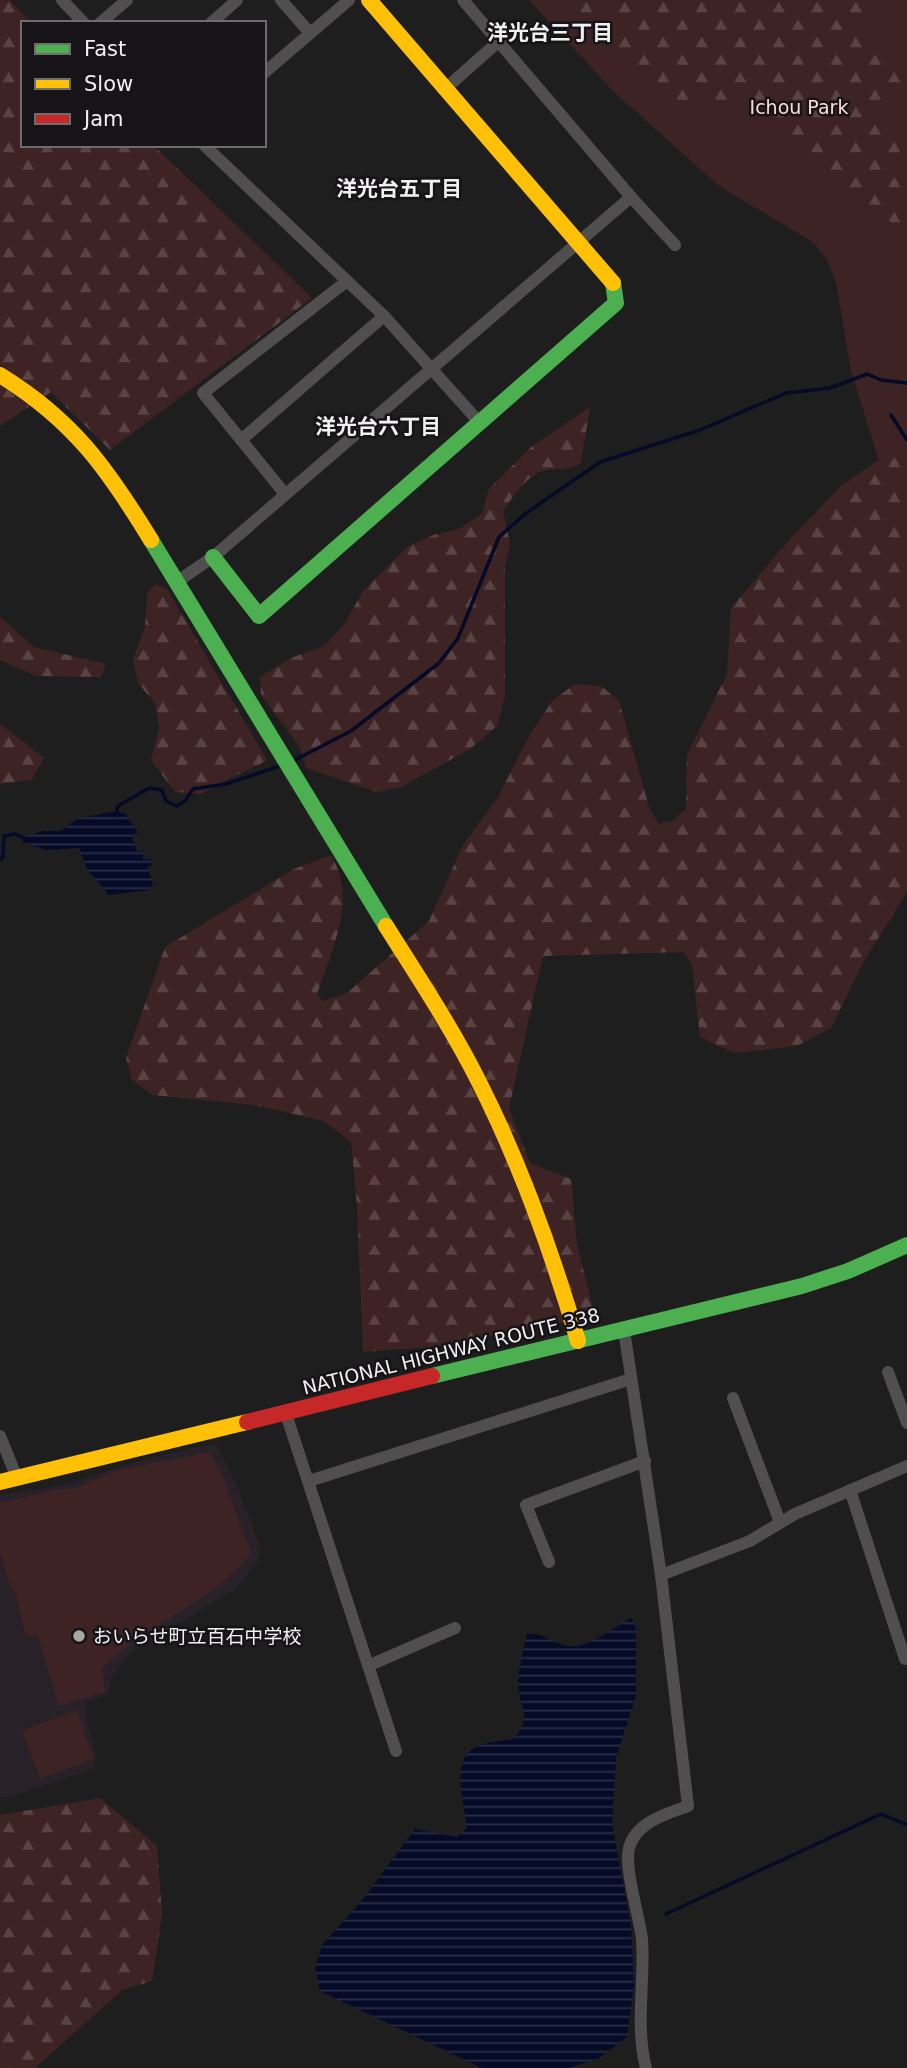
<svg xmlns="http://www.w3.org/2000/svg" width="907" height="2068" font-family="'DejaVu Sans','Noto Sans JP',sans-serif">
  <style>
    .built { fill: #282128 }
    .green { fill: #3d2324 }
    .forest { fill: url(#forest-firs) }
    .water { fill: url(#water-rules) }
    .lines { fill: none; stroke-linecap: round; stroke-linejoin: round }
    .stream { stroke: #050a27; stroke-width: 3.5 }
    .street { stroke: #504e4f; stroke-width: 12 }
    .fast { stroke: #4caf50; stroke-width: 16 }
    .slow { stroke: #ffc107; stroke-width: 16 }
    .jam { stroke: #c62828; stroke-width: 16 }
    .poi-dot { fill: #a7a6a7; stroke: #161416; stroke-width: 2.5 }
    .labels { text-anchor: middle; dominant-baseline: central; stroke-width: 5; stroke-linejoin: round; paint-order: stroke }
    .park-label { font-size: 19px; fill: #fedbdb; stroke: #161416 }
    .street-label { font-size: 19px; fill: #f1f0f1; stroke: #161416 }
    .poi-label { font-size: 19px; fill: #f1f0f1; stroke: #161416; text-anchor: start }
    .neighbourhood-label { font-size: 21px; font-weight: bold; fill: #f1f0f1; stroke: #161416 }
  </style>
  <defs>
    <pattern id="forest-firs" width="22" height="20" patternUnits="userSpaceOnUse" patternTransform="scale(1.75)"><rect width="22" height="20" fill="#3d2324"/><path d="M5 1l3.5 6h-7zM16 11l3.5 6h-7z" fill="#5a4344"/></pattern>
    <pattern id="water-rules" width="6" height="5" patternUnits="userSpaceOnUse" patternTransform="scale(1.75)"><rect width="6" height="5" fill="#050a27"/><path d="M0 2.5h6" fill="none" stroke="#2a2e47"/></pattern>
  </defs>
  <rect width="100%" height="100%" fill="#1e1e1e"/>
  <path class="built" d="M211,1444L217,1446L239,1491L261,1549L257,1563L236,1589L130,1653L110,1680L108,1695L87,1701L86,1717L96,1754L93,1770L4,1798L0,1797V1495L73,1483L137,1461Z"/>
  <g class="green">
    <path d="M529,0H907V475L888,468L878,458L851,371L836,282L827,260L813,242L719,186L614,92Z"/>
    <path d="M209,1452L222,1474L251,1553C215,1602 145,1624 102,1669L105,1692L59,1706L37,1634L26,1637L14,1588L11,1589L0,1552V1503L53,1490L76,1488L118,1470Z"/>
    <path d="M77,1710L94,1759L40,1779L22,1730Z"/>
  </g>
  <g class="forest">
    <path d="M0,0H10L31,23H23V145H153L312,298L110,450L51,392L0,426Z"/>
    <path d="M569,0H891L861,27L864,39L904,73V82L880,114L907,153V234L815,166L740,99C719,101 697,111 677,109C648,107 588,24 569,0Z"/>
    <path d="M590,407L581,463C568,472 558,467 543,471C526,476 513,497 503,511L510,544L505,566V696L497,726L470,749L401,787L377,792L306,768L299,746L261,695L260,677L291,658L324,646L345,623L363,591L408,546L436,534L457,530L482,514L489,489L530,448Z"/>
    <path d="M907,452V892L864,961L831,1028L797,1046L734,1053L700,1037L692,964L683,952L543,956L509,1108L530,1163L571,1179L577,1245L595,1316L433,1347L363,1352L357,1205L351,1142L324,1121L254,1105L153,1095L132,1080L126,1058L165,947L294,869L331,855C358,901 332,947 317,995L324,1001L347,993L429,921L463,845L497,799L528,738L552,701L575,684L601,686L619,701L650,810L659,824L672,821L686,809L687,755L727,674L731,608L790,539L841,486L879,460Z"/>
    <path d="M155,584L167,589L267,760C246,773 223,779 202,794L175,792L151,760L159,728L155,703L138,683L133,659L145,627L147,594Z"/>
    <path d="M0,617L34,647L106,664L101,677L36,676L0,660Z"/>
    <path d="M0,724L44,758L31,780L0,784Z"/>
    <path d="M100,1798L157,1846L162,1914L152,1981L122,1990L35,2068H0V1815Z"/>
  </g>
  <g class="water">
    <path d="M117,811L126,814L138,833L132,835L137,852L143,850V860L150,859L152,865L148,867L153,885L149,890L109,895L88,871L79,848L46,850L23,842L21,838L43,831H60L79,818Z"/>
    <path d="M632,1618L636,1629V1696L616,1758L612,1824L631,1925L634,1985L627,2037L598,2059L568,2068H482L320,1991L315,1968L322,1945L360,1903L415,1829L457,1837L467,1828C465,1803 447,1756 481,1745C491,1741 503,1741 513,1739C535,1714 518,1709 518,1683C519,1667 523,1650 527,1634C543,1632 548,1641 564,1645C585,1652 614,1627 632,1618Z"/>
  </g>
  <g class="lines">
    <g class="stream">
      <path d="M891,415L907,440"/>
      <path d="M293,761L351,731L439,663L458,638L499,537L525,514L600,462L700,430L786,393L830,388L867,374L881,380L907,383"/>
      <path d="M116,815L118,806L149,788L162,790L166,801L177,806L185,801L193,789L226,784L283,765"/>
      <path d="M0,860L3,857L4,836L15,834L24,838"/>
      <path d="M666,1914L881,1814L907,1825"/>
    </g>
    <g class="street">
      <path d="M62,0L84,23"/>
      <path d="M281,0L310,33"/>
      <path d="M100,23L127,0"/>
      <path d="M211,23L237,0"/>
      <path d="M264,73L349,0"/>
      <path d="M445,89L499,41"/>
      <path d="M204,145L384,316L480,423"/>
      <path d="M631,197L675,245"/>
      <path d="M241,440L384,316"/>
      <path d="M285,494L203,393L347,281"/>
      <path d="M178,581L213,557L631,197L463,0"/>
      <path d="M624,1330L661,1575L688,1806C666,1814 636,1822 629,1848C624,1868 639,1915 642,1939C645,1983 635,2025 646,2068"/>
      <path d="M888,1372L907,1423"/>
      <path d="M733,1398L780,1522"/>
      <path d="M286,1414L396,1751"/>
      <path d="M0,1436L17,1478"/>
      <path d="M309,1481L631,1379"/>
      <path d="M850,1490L905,1659"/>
      <path d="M549,1562L526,1505L645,1461"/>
      <path d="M661,1575L750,1541L795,1514L907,1466"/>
      <path d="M370,1665L455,1628"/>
    </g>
    <g class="fast">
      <path d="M151,540L386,926"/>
      <path d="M213,557L259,616L616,303L613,283"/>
      <path d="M432,1376L802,1286L848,1271L907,1245"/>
    </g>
    <g class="slow">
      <path d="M369,0L613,283"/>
      <path d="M0,375C73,420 107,468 151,540"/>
      <path d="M386,926C418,977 452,1028 479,1082C521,1165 552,1252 578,1341"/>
      <path d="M0,1482L247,1422"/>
    </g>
    <path class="jam" d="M247,1422L432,1376"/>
  </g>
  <circle class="poi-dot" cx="79" cy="1636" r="7"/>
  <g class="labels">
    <g class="park-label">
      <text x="799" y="107">Ichou Park</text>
    </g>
    <g class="street-label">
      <text transform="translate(451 1351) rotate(-14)">NATIONAL HIGHWAY ROUTE 338</text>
    </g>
    <g class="poi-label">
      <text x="93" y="1636">おいらせ町立百石中学校</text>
    </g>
    <g class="neighbourhood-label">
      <text x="550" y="33">洋光台三丁目</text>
      <text x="399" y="189">洋光台五丁目</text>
      <text x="378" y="427">洋光台六丁目</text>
    </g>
  </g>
  <rect x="21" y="21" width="245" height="126" fill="#161416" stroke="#6e6c6e" stroke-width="2"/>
  <rect x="35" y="44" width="35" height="10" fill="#4caf50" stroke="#6e6c6e" stroke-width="2"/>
  <text x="84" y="56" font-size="21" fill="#f1f0f1">Fast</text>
  <rect x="35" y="79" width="35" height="10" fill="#ffc107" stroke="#6e6c6e" stroke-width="2"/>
  <text x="84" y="91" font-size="21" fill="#f1f0f1">Slow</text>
  <rect x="35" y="114" width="35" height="10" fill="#c62828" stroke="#6e6c6e" stroke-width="2"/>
  <text x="84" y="126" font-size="21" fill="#f1f0f1">Jam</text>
</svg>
